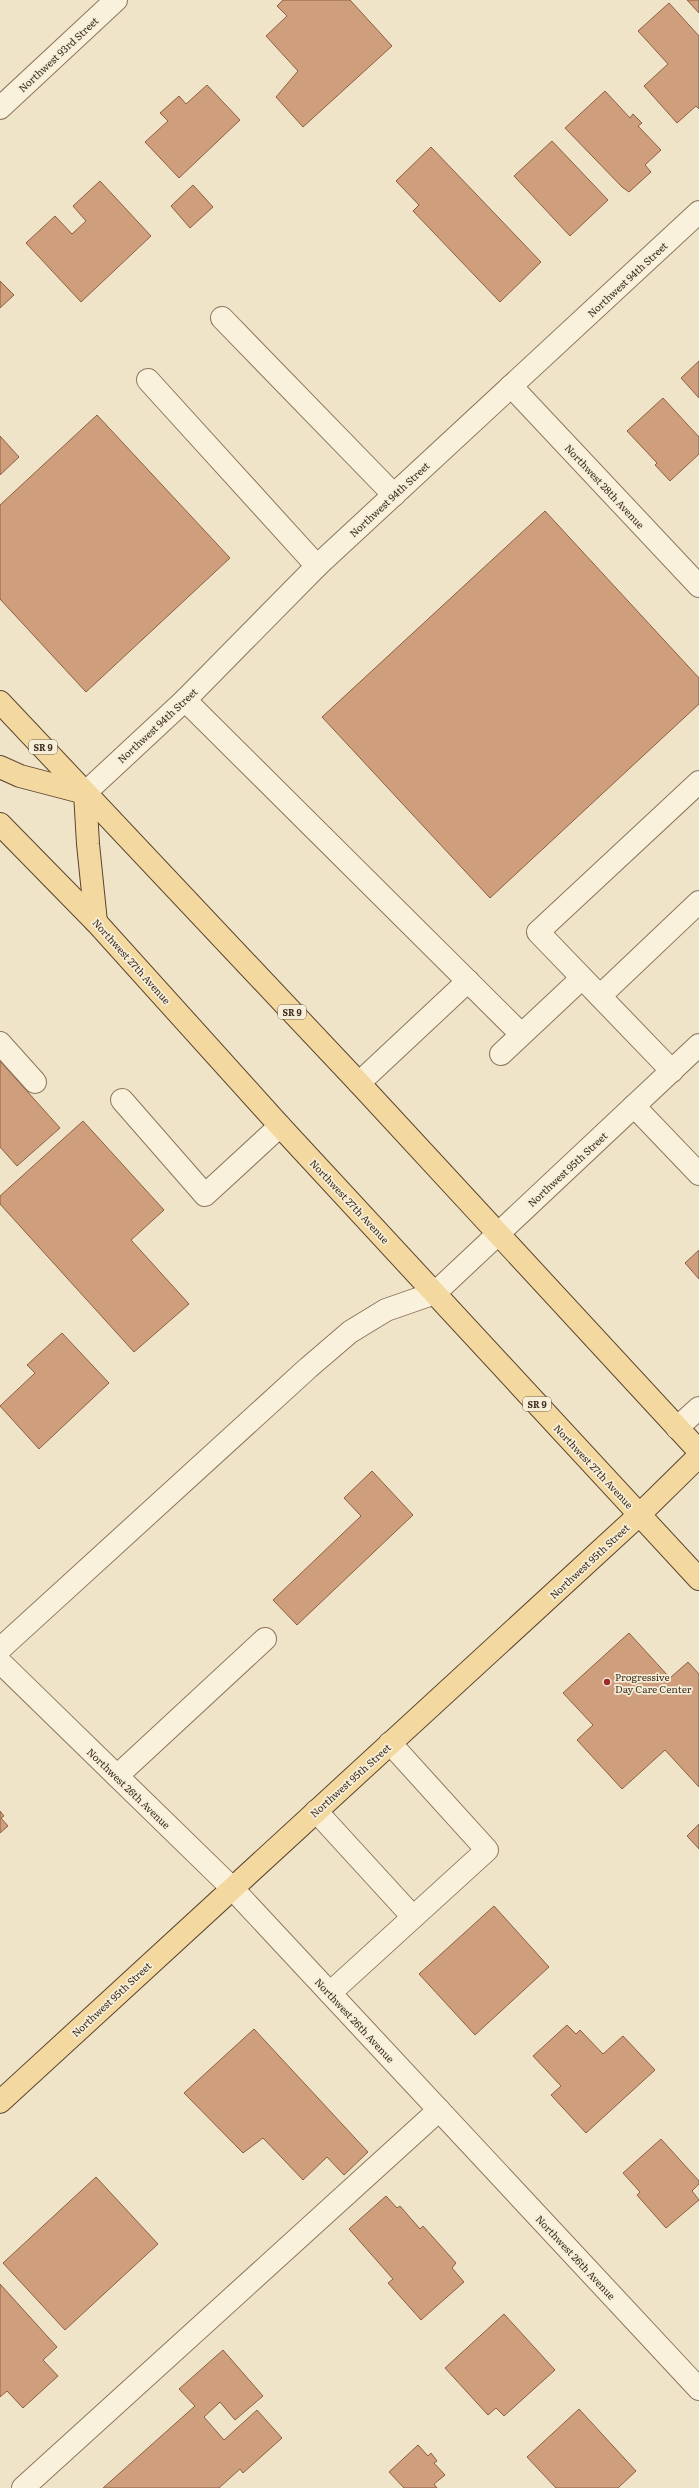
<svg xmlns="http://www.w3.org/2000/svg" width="699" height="2488" font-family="Literata,serif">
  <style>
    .building { fill: #cf9f7d; stroke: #8d5f41 }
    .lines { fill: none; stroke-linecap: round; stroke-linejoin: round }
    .minor-casing { stroke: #8d765c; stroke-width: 24 }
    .major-casing { stroke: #5b4430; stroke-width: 24 }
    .minor { stroke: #faf1dc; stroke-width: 22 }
    .major { stroke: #f3d9a0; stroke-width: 22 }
    .poi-dot { fill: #9e2a2b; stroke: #f7eed8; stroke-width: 1.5 }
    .labels { text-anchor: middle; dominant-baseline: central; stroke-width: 3.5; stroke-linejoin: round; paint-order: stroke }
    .shield { fill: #f7eed8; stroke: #756857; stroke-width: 1 }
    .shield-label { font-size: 9px; font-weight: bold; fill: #3d2e20 }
    .street-label { font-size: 10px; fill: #3d2e20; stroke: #f7eed8 }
    .poi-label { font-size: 10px; fill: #3d2e20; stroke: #f7eed8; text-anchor: start }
  </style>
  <rect width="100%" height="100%" fill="#f0e4c8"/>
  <g class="building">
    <path d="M283,0H350L392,46L303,127L276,97L298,71L266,36L287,16L277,6Z"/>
    <path d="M687,0H699V13Z"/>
    <path d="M669,3L699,36V109L696,106L677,123L644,86L668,64L638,31Z"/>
    <path d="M207,85L240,120L179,178L145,142L168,121L160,113L179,96L186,104Z"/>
    <path d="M605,91L630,118L633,114L642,123L638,126L661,150L645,165L651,172L629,192L622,187L565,128Z"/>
    <path d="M552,141L608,200L570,236L514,176Z"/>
    <path d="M431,147L541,262L500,302L413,211L419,205L396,181Z"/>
    <path d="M100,181L151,236L81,302L26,243L55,216L72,234L86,221L73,206Z"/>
    <path d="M193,185L213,207L190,228L171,206Z"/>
    <path d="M0,281L14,295L0,308Z"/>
    <path d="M699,361V398L681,378Z"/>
    <path d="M663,398L699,437V454L670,481L655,465L657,463L627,431Z"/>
    <path d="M97,415L230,558L86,692L0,599V505Z"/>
    <path d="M0,436L19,457L0,475Z"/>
    <path d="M545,511L699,678V704L490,898L322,717Z"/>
    <path d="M0,1061L60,1128L17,1166L0,1147Z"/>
    <path d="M83,1121L164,1210L131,1240L189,1304L134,1352L0,1204V1196Z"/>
    <path d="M699,1250V1279L685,1263Z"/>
    <path d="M62,1333L109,1383L39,1449L0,1406L35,1373L27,1365Z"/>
    <path d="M372,1471L413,1515L297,1625L273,1600L361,1516L344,1498Z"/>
    <path d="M629,1633L670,1678L688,1662L699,1674V1787L665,1750L622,1789L577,1740L593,1725L563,1693Z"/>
    <path d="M0,1811L4,1816L1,1818L8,1826L0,1833Z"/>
    <path d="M699,1824V1849L687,1836Z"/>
    <path d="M494,1906L549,1967L475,2035L419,1974Z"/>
    <path d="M567,2025L576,2034L580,2030L603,2054L623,2036L655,2070L586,2133L551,2095L561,2086L533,2056Z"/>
    <path d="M254,2029L368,2152L344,2175L327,2157L303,2180L263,2138L243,2153L184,2093Z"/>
    <path d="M661,2139L699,2181V2184L692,2191L699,2200L666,2228L637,2195L640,2192L623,2173Z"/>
    <path d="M96,2177L158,2244L65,2330L3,2263Z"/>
    <path d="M386,2196L397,2208L400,2206L420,2229L423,2226L456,2263L452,2268L464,2282L421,2320L388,2283L393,2279L349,2229Z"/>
    <path d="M0,2284L57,2347L43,2360L58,2376L23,2408L7,2391L0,2397Z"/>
    <path d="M504,2314L555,2370L504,2416L496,2408L488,2415L445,2368Z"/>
    <path d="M223,2350L263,2396L235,2420L220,2402L204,2417L224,2440L257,2410L282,2438L243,2473L240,2469L219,2488H103L195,2406L179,2389Z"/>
    <path d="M579,2409L636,2471L618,2488H556L527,2457Z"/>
    <path d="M418,2445L428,2456L431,2453L437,2461L434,2463L445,2475L434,2484L437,2488H404L389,2472Z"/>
  </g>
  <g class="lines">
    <g class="minor-casing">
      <g id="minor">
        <path d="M0,108L116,0"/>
        <path d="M222,318L394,495"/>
        <path d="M148,380L317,566"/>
        <path d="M511,386L699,586"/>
        <path d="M185,700L521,1034"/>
        <path d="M85,793L185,700L317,566L699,212"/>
        <path d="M600,996L699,902"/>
        <path d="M0,1043L35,1082"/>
        <path d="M501,1054L582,978"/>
        <path d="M672,1071L538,932L699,782"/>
        <path d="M359,1083L468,981"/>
        <path d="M122,1100L205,1195L280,1126"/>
        <path d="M634,1106L699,1174"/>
        <path d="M677,1428L699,1408"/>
        <path d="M0,1649L308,1368L350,1332L386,1310L435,1293L699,1045"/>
        <path d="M0,1662L232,1888L699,2389"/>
        <path d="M117,1776L265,1639"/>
        <path d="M316,1811L413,1917"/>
        <path d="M330,1993L487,1850L390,1743"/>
        <path d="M23,2488L439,2110"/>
      </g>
    </g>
    <g class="major-casing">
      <g id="major">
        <path d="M0,702L359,1083L699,1451"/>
        <path d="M0,767L20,776L85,793"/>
        <path d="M85,793L88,844L96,922"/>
        <path d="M0,824L96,922L280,1126L699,1579"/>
        <path d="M0,2102L639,1515L699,1456"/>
      </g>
    </g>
    <use href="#minor" class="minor"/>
    <use href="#major" class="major"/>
  </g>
  <circle class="poi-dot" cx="607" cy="1682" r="4"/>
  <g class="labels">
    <g class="shield">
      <rect x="29" y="740" width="28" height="14" rx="3"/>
      <rect x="278" y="1005" width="28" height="14" rx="3"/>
      <rect x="523" y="1397" width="28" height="14" rx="3"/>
    </g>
    <g class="shield-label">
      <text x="43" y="747">SR 9</text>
      <text x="292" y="1012">SR 9</text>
      <text x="537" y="1404">SR 9</text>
    </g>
    <g class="street-label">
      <text transform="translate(58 54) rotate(-43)">Northwest 93rd Street</text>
      <text transform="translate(627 279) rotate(-43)">Northwest 94th Street</text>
      <text transform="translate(605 486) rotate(47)">Northwest 28th Avenue</text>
      <text transform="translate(389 499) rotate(-43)">Northwest 94th Street</text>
      <text transform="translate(157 725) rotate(-43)">Northwest 94th Street</text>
      <text transform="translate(132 961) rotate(48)">Northwest 27th Avenue</text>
      <text transform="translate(567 1169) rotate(-43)">Northwest 95th Street</text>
      <text transform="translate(350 1201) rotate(47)">Northwest 27th Avenue</text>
      <text transform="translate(594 1466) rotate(47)">Northwest 27th Avenue</text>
      <text transform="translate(589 1561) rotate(-43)">Northwest 95th Street</text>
      <text transform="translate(350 1780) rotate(-42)">Northwest 95th Street</text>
      <text transform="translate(129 1788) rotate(44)">Northwest 26th Avenue</text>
      <text transform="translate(111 1999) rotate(-43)">Northwest 95th Street</text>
      <text transform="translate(355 2020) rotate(47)">Northwest 26th Avenue</text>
      <text transform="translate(576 2257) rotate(47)">Northwest 26th Avenue</text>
    </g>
    <g class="poi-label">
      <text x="615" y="1676">Progressive<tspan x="615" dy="12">Day Care Center</tspan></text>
    </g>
  </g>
</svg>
